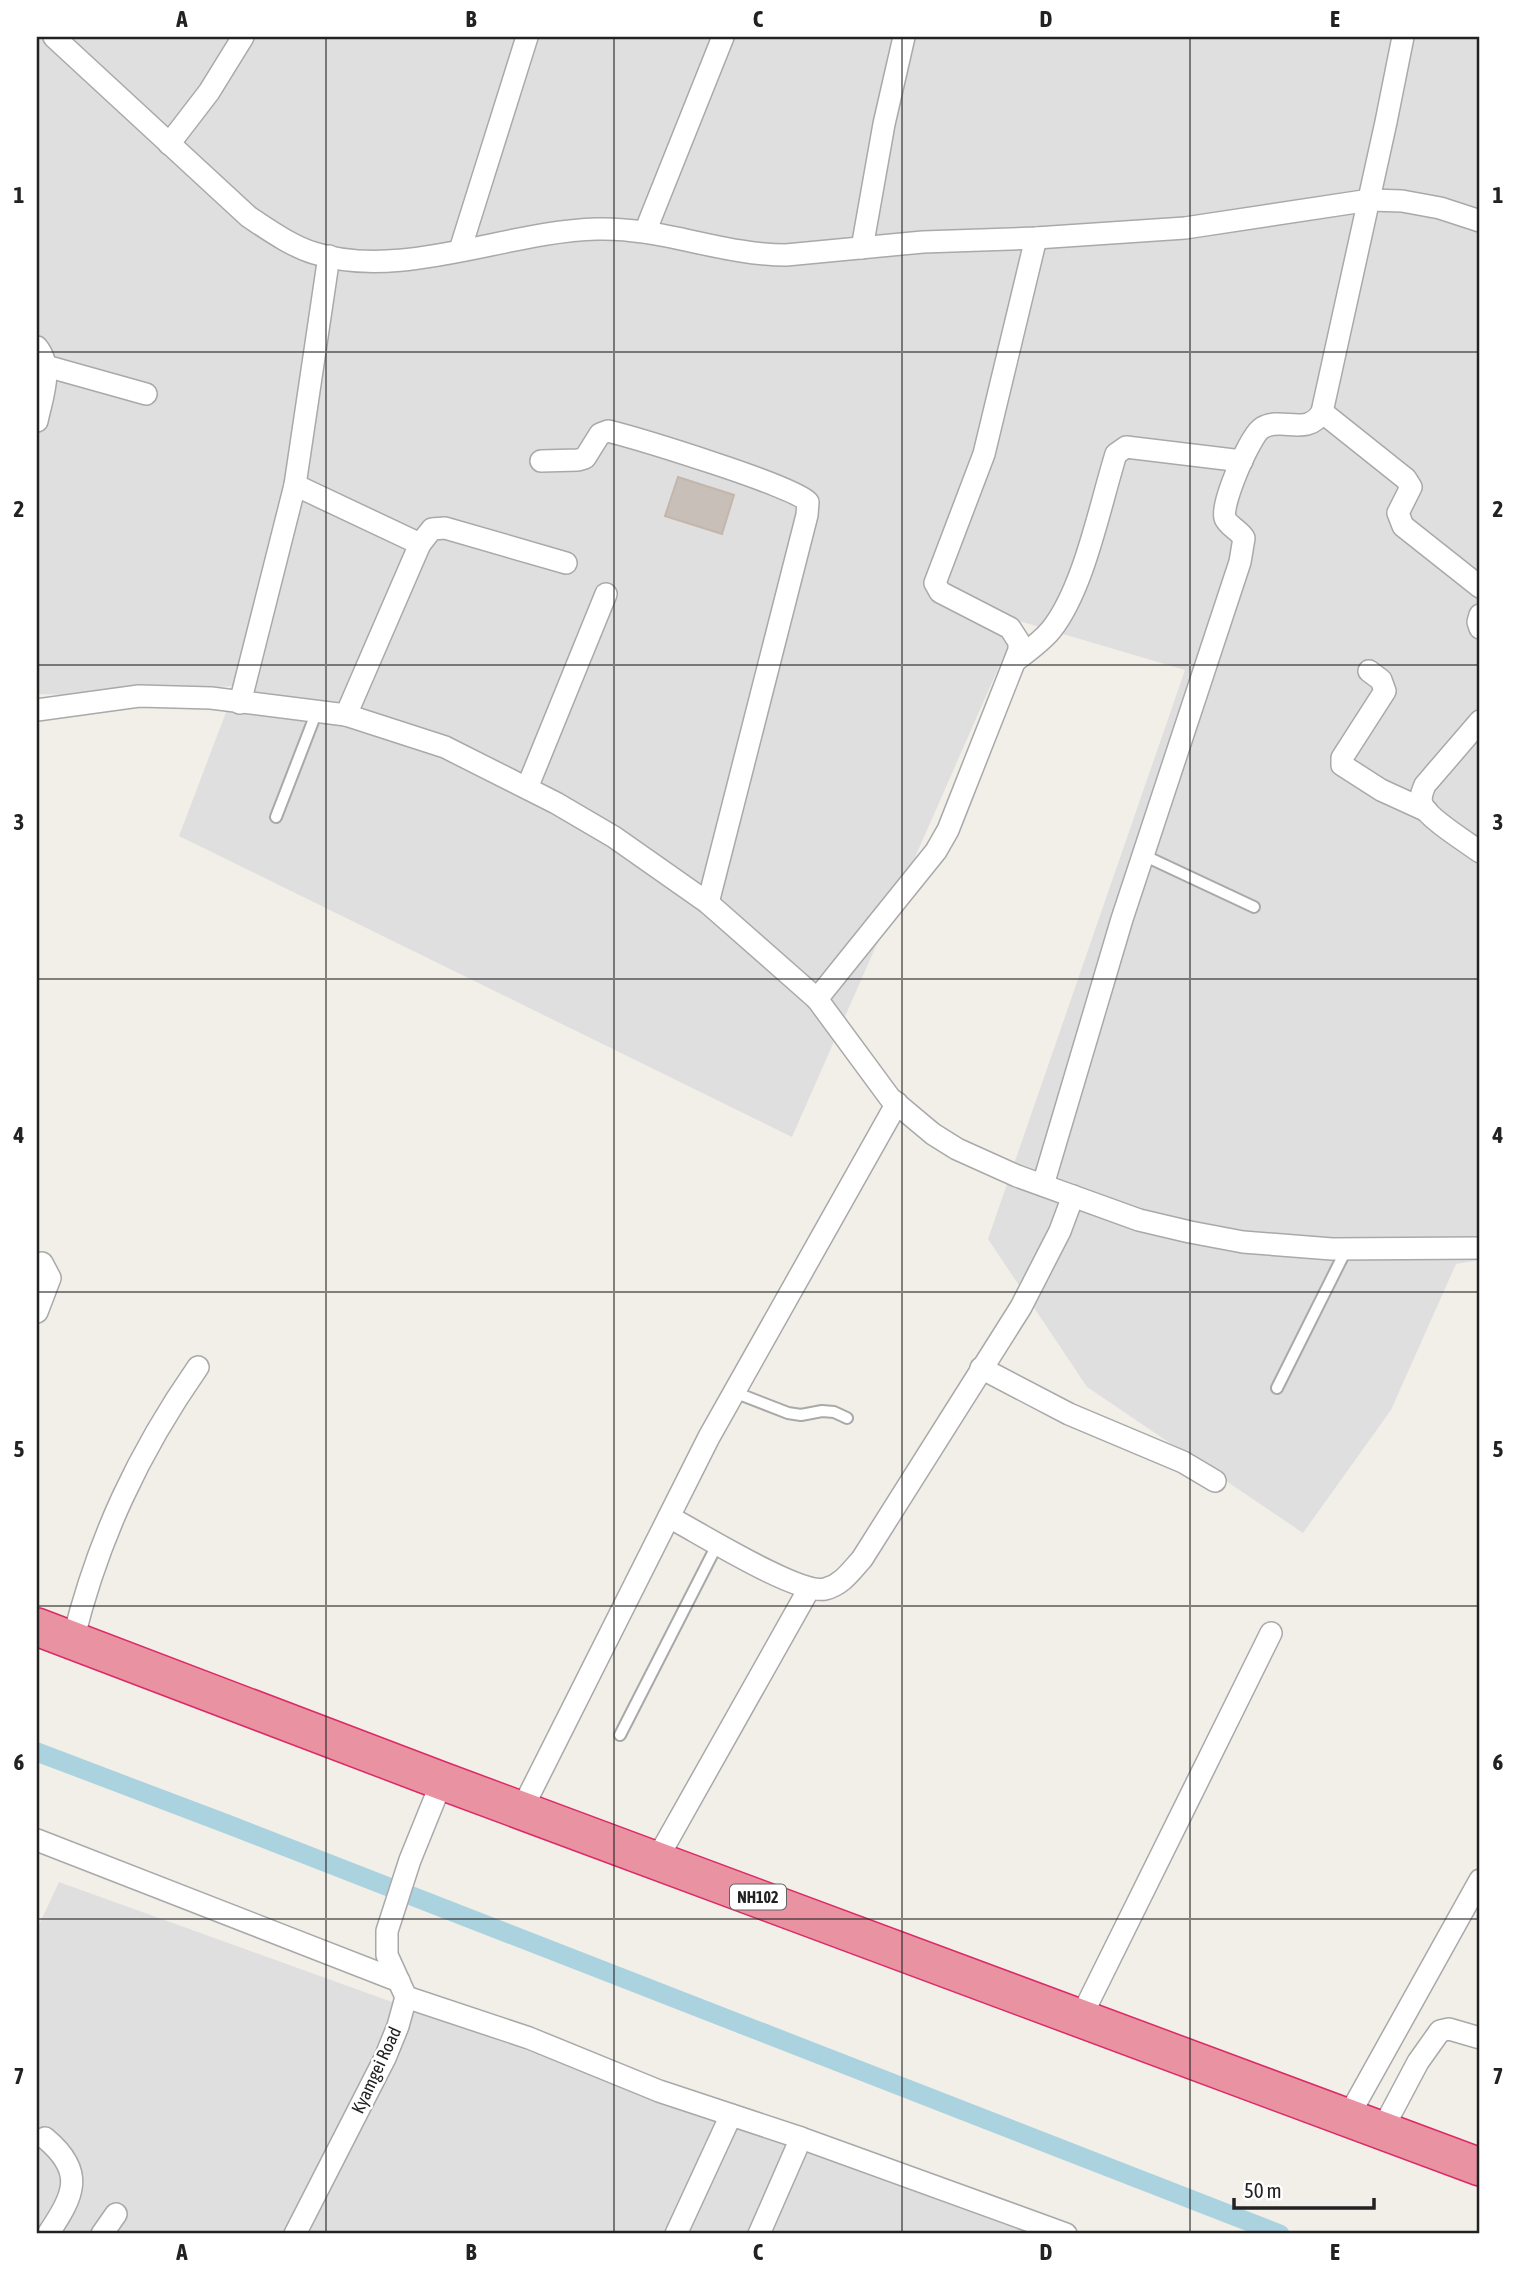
<svg xmlns="http://www.w3.org/2000/svg" width="1517" height="2271" font-family="'Asap Condensed',sans-serif">
  <style>
    .residential { fill: #e0dfdf }
    .lines { fill: none; stroke-linecap: round; stroke-linejoin: round }
    .canal { stroke: #aad3df; stroke-width: 19 }
    .building { fill: #c7bfb8; stroke: #c4b6ab; stroke-width: 2 }
    .lane-casing { stroke: #a9a9a9; stroke-width: 14 }
    .street-casing { stroke: #a9a9a9; stroke-width: 24 }
    .highway-casing { stroke: #dc2a67; stroke-width: 40 }
    .lane { stroke: #fff; stroke-width: 10 }
    .street { stroke: #fff; stroke-width: 21 }
    .highway { stroke: #e892a2; stroke-width: 37 }
    .grid { fill: none; stroke: #222; stroke-width: 2; stroke-opacity: 0.55 }
    .labels { text-anchor: middle; dominant-baseline: central; stroke-width: 5; stroke-linejoin: round; paint-order: stroke }
    .shield { fill: #fff; stroke: #646464; stroke-width: 2 }
    .shield-label { font-size: 16px; font-weight: bold; fill: #222 }
    .street-label { font-size: 18px; fill: #222; stroke: #fff }
    .neatline { fill: none; stroke: #222; stroke-width: 2.5 }
    .grid-label { font-size: 23px; text-anchor: middle; font-weight: bold; fill: #222 }
  </style>
  <rect width="100%" height="100%" fill="#f2efe9"/>
  <g class="residential">
    <path d="M37,37H1480V1260L1456,1264L1391,1410L1303,1533L1087,1387L988,1239L1185,670L1019,621L792,1137L179,836L236,686L72,695L37,694Z"/>
    <path d="M59,1882L1036,2234H37V1929Z"/>
  </g>
  <g class="lines">
    <path class="canal" d="M37,1752L227,1824L1280,2234"/>
  </g>
  <path class="building" d="M678,477L734,495L722,534L665,516Z"/>
  <g class="lines">
    <g class="lane-casing">
      <g id="lane">
        <path d="M276,817L317,711"/>
        <path d="M1143,855L1254,907"/>
        <path d="M1277,1388L1346,1250"/>
        <path d="M734,1392L788,1413L801,1415L822,1411L834,1412L847,1418"/>
        <path d="M620,1735L718,1543"/>
      </g>
    </g>
    <g class="street-casing">
      <g id="street">
        <path d="M54,37L249,217C269,230 291,246 314,253C401,281 507,231 597,229C661,227 722,255 786,255L923,242L1036,238L1185,228L1370,200L1402,201L1440,208L1480,221"/>
        <path d="M169,144L209,92L243,37"/>
        <path d="M645,232L723,37"/>
        <path d="M862,248L884,124L904,37"/>
        <path d="M460,250L527,37"/>
        <path d="M37,347C54,368 42,397 37,421"/>
        <path d="M46,366L146,394"/>
        <path d="M1322,412L1406,479L1411,487L1398,513L1403,526L1480,587"/>
        <path d="M541,461L578,460L585,458L600,434L608,431C636,438 795,486 808,502L807,515L708,903"/>
        <path d="M295,485L420,544L346,715"/>
        <path d="M420,544L432,529L445,528L566,563"/>
        <path d="M1480,615L1478,622L1480,628"/>
        <path d="M1015,661C1028,651 1041,642 1051,630C1084,589 1100,505 1116,454L1126,447L1242,461"/>
        <path d="M1369,671L1381,680L1385,691L1342,758V765L1381,790L1427,811"/>
        <path d="M240,703L295,485L329,256"/>
        <path d="M37,710L139,696L211,698L346,715L445,747L556,803L614,837L708,903L817,999L890,1098L933,1134L957,1149L1017,1176L1139,1220L1190,1232L1243,1242L1332,1249L1480,1248"/>
        <path d="M1480,721L1425,785C1422,792 1419,799 1423,806C1429,819 1468,843 1480,852"/>
        <path d="M527,788L606,594"/>
        <path d="M817,999L936,851L948,830L1019,650V642L1010,628L940,592L935,583L984,454L1036,238"/>
        <path d="M1043,1185L1122,919L1240,562L1244,538C1239,530 1228,526 1225,518C1220,506 1250,435 1262,428C1281,416 1308,437 1322,412L1386,122L1403,37"/>
        <path d="M37,1312L50,1278L42,1263"/>
        <path d="M981,1368L1069,1414L1183,1462L1215,1481"/>
        <path d="M669,1517C698,1532 798,1595 825,1589C842,1585 851,1571 862,1559L1021,1307L1060,1231L1073,1196"/>
        <path d="M73,1640C98,1539 138,1453 198,1367"/>
        <path d="M522,1809L709,1437L897,1103"/>
        <path d="M37,1840L399,1981"/>
        <path d="M657,1859L809,1589"/>
        <path d="M406,1997L529,2038L659,2091L801,2138L1066,2234"/>
        <path d="M1081,2017L1271,1633"/>
        <path d="M1348,2117L1480,1880"/>
        <path d="M1382,2130L1418,2062L1440,2031L1449,2029L1480,2038"/>
        <path d="M45,2138C86,2172 74,2195 48,2234"/>
        <path d="M102,2234L116,2214"/>
        <path d="M295,2234L385,2058L398,2026L406,1997L387,1955V1931L410,1860L442,1781"/>
        <path d="M676,2234L731,2115"/>
        <path d="M759,2234L801,2138"/>
      </g>
    </g>
    <g class="highway-casing">
      <path id="highway" d="M37,1627L442,1781L1480,2167"/>
    </g>
    <use href="#lane" class="lane"/>
    <use href="#street" class="street"/>
    <use href="#highway" class="highway"/>
  </g>
  <path class="grid" d="M326,37V2234M614,37V2234M902,37V2234M1190,37V2234M37,352H1480M37,665H1480M37,979H1480M37,1292H1480M37,1606H1480M37,1919H1480"/>
  <g class="labels">
    <rect class="shield" x="730" y="1884.5" width="56" height="25" rx="5"/>
    <g class="shield-label">
      <text x="758" y="1897">NH102</text>
    </g>
    <g class="street-label">
      <text transform="translate(376 2070) rotate(-65)">Kyamgei Road</text>
    </g>
  </g>
  <rect width="1517" height="2271" fill="none" stroke="#ffffff" stroke-width="77"/>
  <path d="M1234 2198v10h140v-10" fill="none" stroke="#222222" stroke-width="3.5"/>
  <text x="1244" y="2198" font-size="21" fill="#222222" stroke="#ffffff" stroke-width="5" paint-order="stroke">50 m</text>
  <rect x="38" y="38" width="1440" height="2194" class="neatline"/>
  <g class="grid-label">
    <text x="182" y="27">A</text>
    <text x="471" y="27">B</text>
    <text x="758" y="27">C</text>
    <text x="1046" y="27">D</text>
    <text x="1335" y="27">E</text>
    <text x="19" y="203">1</text>
    <text x="1498" y="203">1</text>
    <text x="19" y="517">2</text>
    <text x="1498" y="517">2</text>
    <text x="19" y="830">3</text>
    <text x="1498" y="830">3</text>
    <text x="19" y="1143">4</text>
    <text x="1498" y="1143">4</text>
    <text x="19" y="1457">5</text>
    <text x="1498" y="1457">5</text>
    <text x="19" y="1770">6</text>
    <text x="1498" y="1770">6</text>
    <text x="19" y="2084">7</text>
    <text x="1498" y="2084">7</text>
    <text x="182" y="2260">A</text>
    <text x="471" y="2260">B</text>
    <text x="758" y="2260">C</text>
    <text x="1046" y="2260">D</text>
    <text x="1335" y="2260">E</text>
  </g>
</svg>
